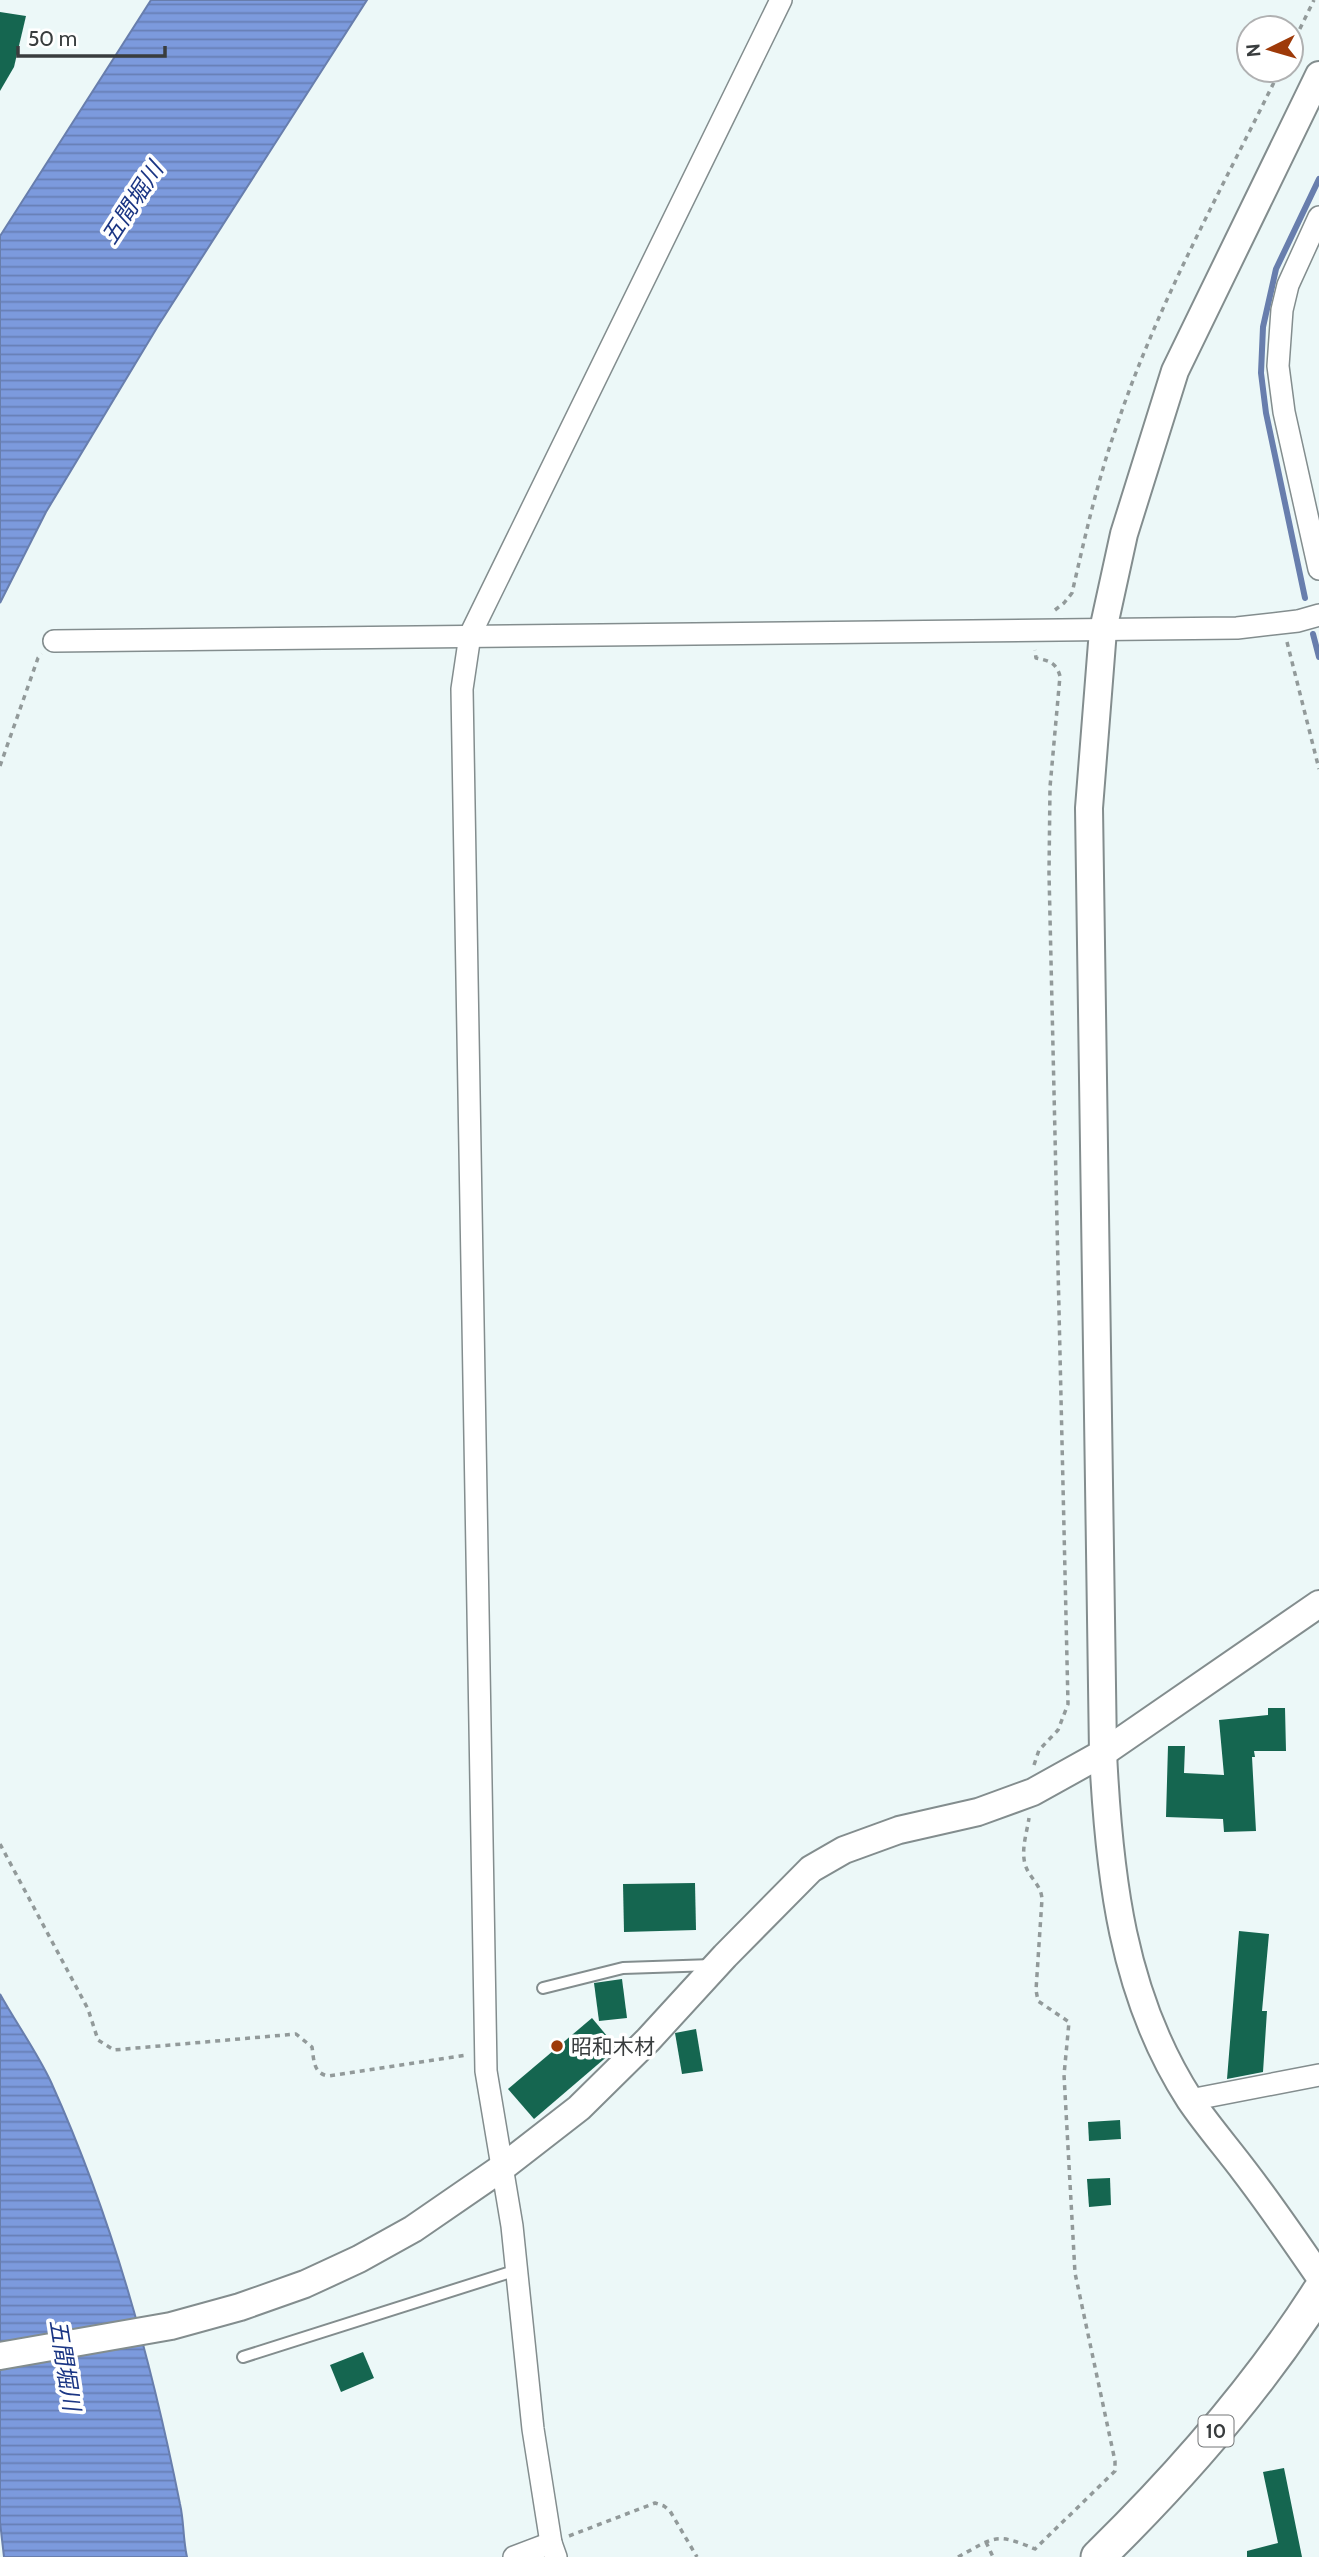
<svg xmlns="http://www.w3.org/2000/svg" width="1319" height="2557" font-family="Cabin,'Noto Sans JP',sans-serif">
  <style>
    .water { fill: url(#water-rules); stroke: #687ead; stroke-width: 2 }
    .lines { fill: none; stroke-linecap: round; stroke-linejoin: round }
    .stream { stroke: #687ead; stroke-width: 6 }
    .building { fill: #156650 }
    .service-casing { stroke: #838d8e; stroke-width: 14 }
    .minor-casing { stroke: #838d8e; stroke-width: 24 }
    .tertiary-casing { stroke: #838d8e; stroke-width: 30 }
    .primary-casing { stroke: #838d8e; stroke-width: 37 }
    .path { stroke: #929a9a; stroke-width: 3.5; stroke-dasharray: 5 5; stroke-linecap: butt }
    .service { stroke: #fff; stroke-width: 10 }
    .minor { stroke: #fff; stroke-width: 21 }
    .tertiary { stroke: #fff; stroke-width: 26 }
    .primary { stroke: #fff; stroke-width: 33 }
    .poi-dot { fill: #9e3a09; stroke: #fff; stroke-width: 2.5 }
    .labels { text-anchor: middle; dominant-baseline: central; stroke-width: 7; stroke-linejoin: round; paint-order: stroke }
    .shield { fill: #fff; stroke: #747778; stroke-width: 2 }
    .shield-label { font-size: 19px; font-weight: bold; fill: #393d3e }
    .poi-label { font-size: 21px; fill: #393d3e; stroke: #fff; text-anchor: start }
    .water-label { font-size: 23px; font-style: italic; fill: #1b3684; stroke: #fff }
  </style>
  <defs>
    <pattern id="water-rules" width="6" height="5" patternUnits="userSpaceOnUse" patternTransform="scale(1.75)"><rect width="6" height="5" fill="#7c9add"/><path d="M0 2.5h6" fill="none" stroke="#677fb5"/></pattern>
  </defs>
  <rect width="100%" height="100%" fill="#ecf8f8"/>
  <g class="water">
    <path d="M151,0H367L158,326L46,512L0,603V236Z"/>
    <path d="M0,1994C16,2023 37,2052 51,2082C112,2217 151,2359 180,2504C184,2521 183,2540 187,2557H4L0,2522Z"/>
  </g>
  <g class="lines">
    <g class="stream">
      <path d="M1305,598L1266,413L1261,373L1263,327L1276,269L1319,179"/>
      <path d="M1313,634L1319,657"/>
    </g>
  </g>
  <g class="building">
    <path d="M0,12L26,16L14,67L0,91Z"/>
    <path d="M1268,1708H1285L1286,1751H1254L1255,1757H1252L1256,1831L1224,1832L1223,1819L1166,1817L1168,1746H1185L1184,1773L1224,1775L1219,1720L1268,1715Z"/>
    <path d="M695,1883L696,1930L624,1932L623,1884Z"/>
    <path d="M1239,1931L1269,1934L1262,2011H1267L1263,2072L1227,2079Z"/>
    <path d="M622,1979L627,2018L599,2021L594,1983Z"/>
    <path d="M592,2018L617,2048L534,2119L508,2089Z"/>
    <path d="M696,2029L703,2071L682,2074L675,2033Z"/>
    <path d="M1120,2120L1121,2139L1089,2141L1088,2122Z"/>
    <path d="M1110,2178L1111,2205L1089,2207L1087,2179Z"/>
    <path d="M363,2352L374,2378L341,2392L330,2365Z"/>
    <path d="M1284,2468L1302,2557H1247V2551L1278,2543L1263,2472Z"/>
  </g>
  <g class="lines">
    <g class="service-casing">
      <g id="service">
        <path d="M543,1988L623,1968L713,1965"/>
        <path d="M243,2357L517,2270"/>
      </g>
    </g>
    <g class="minor-casing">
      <g id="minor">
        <path d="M1319,217L1288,285L1282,310L1278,366L1284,412L1319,569"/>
        <path d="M54,641L1237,628L1298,621L1319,615"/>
        <path d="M1190,2100L1319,2075"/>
        <path d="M514,2557L551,2543"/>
        <path d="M556,2557L551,2543L533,2429L512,2226L486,2071L462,689L470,635L781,0"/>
      </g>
    </g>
    <g class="tertiary-casing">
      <g id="tertiary">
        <path d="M1319,75L1175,371L1124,534L1103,630L1089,808L1103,1753C1109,1875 1122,1995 1190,2100C1207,2125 1227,2148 1245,2172C1271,2206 1295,2241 1319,2276"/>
        <path d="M0,2356L171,2326L240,2307L305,2284L359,2259L413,2229L503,2167L579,2108L648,2040L725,1956L811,1869L844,1850L899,1830L978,1812L1033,1792L1103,1753L1319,1604"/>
      </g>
    </g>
    <g class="primary-casing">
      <path id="primary" d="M1098,2557C1181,2476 1257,2389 1319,2292"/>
    </g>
    <g class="path">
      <path d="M1291,47L1314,0"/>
      <path d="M1055,610L1064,603L1072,593C1085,537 1097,482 1116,428C1157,304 1223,187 1280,70"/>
      <path d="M1287,642L1319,769"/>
      <path d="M0,766L38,658L42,654"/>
      <path d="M1034,1765L1039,1750L1058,1730L1068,1704L1049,873L1050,787L1060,676C1056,662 1049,661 1036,658L1035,650"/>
      <path d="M0,1844L88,2009L98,2040L114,2050L296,2034L312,2047C314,2060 313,2073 328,2076L467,2055"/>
      <path d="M569,2536L655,2503L664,2506L670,2511L697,2557"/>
      <path d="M986,2542L993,2557"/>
      <path d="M958,2557C995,2537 995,2532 1035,2549L1115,2471V2461L1075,2273L1064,2075L1069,2022L1038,2001L1036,1990L1042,1899C1041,1884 1029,1878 1025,1864C1021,1849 1027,1832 1029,1818"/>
    </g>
    <use href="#service" class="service"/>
    <use href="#minor" class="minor"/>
    <use href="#tertiary" class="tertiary"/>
    <use href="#primary" class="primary"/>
  </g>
  <circle class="poi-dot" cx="557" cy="2046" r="7"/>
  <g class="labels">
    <rect class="shield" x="1198.5" y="2415.5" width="35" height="31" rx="5"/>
    <g class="shield-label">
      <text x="1216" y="2431">10</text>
    </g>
    <g class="poi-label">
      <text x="571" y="2046">昭和木材</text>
    </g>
    <g class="water-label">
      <text transform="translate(132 203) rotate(-57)">五間堀川</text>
      <text transform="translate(65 2365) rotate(81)">五間堀川</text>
    </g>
  </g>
  <g transform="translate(1270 49) rotate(265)"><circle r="33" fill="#ffffff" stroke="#b0b1b2" stroke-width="2"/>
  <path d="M0-5L12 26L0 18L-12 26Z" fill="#9e3a09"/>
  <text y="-10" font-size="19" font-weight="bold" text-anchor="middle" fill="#393d3e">N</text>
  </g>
  <path d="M18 46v10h147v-10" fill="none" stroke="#393d3e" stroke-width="3.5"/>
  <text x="28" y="46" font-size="21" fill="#393d3e" stroke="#ffffff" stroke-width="5" paint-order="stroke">50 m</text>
</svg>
